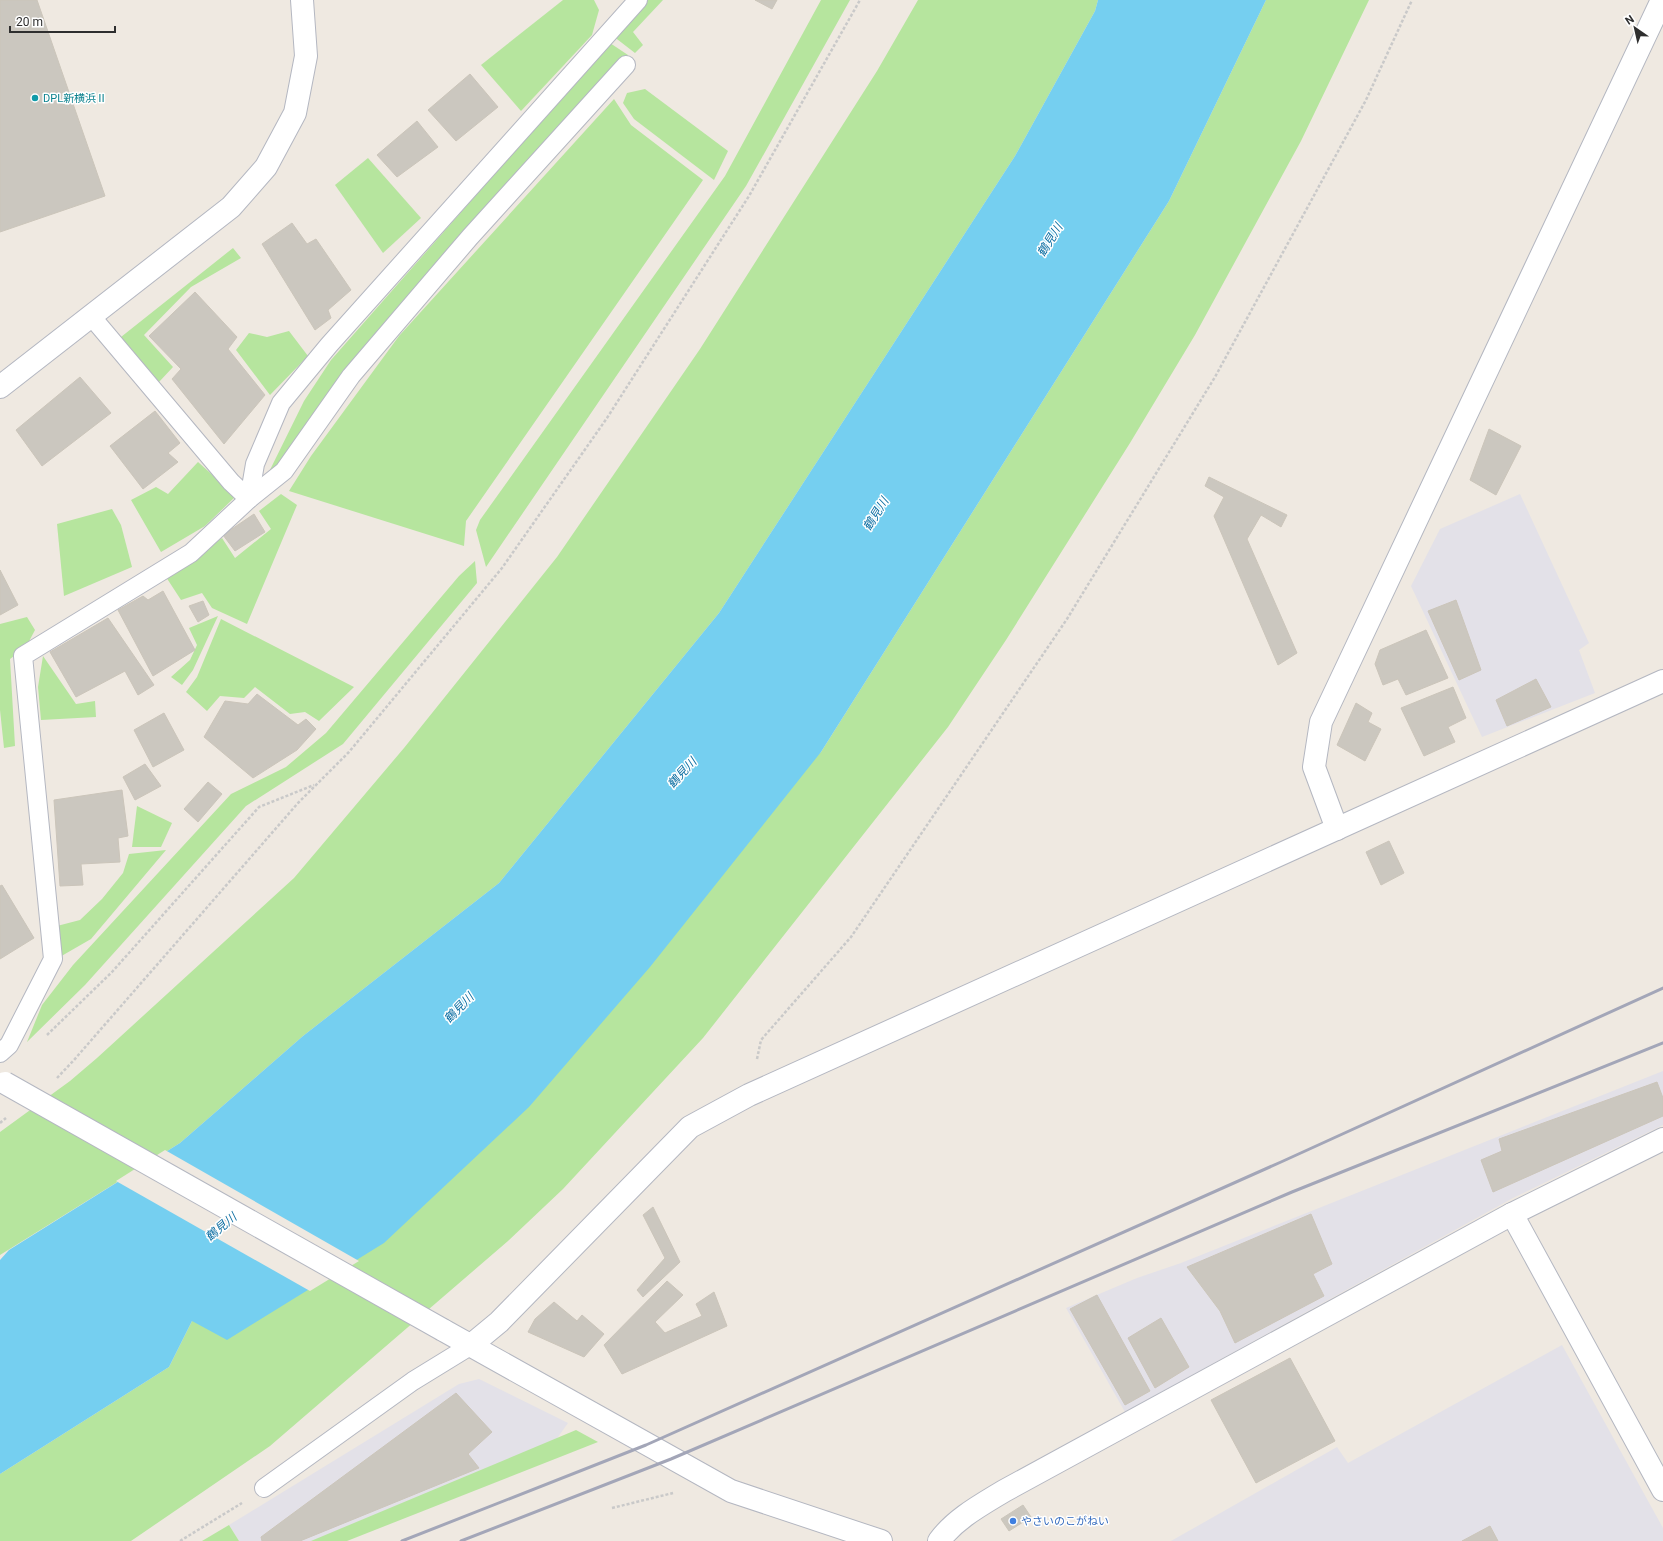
<svg xmlns="http://www.w3.org/2000/svg" width="1663" height="1541" font-family="Roboto,'Noto Sans JP',sans-serif">
  <style>
    .industrial { fill: #e3e1e8 }
    .green { fill: #b6e59e }
    .water { fill: #75cff0 }
    .pier { fill: #efe9e1 }
    .building { fill: #cbc7bf; stroke: #cbc5ba }
    .lines { fill: none; stroke-linecap: round; stroke-linejoin: round }
    .lane-casing { stroke: #b4b7c1; stroke-width: 20 }
    .street-casing { stroke: #b4b7c1; stroke-width: 24 }
    .secondary-casing { stroke: #b4b7c1; stroke-width: 24 }
    .path { stroke: #c9c9c9; stroke-width: 2.5; stroke-dasharray: 3 2; stroke-linecap: butt }
    .lane { stroke: #fff; stroke-width: 18 }
    .street { stroke: #fff; stroke-width: 22 }
    .secondary { stroke: #fff; stroke-width: 22 }
    .rail { stroke: #a3a6b8; stroke-width: 3 }
    .secondary-bridge-casing { stroke: #b4b7c1; stroke-width: 24; stroke-linecap: butt }
    .secondary-bridge { stroke: #fff; stroke-width: 22 }
    .culture-dot { fill: #0f9aa8; stroke: #fff; stroke-width: 1.5 }
    .shop-dot { fill: #3f7fe0; stroke: #fff; stroke-width: 1.5 }
    .labels { text-anchor: middle; dominant-baseline: central; stroke-width: 3; stroke-linejoin: round; paint-order: stroke }
    .culture-label { font-size: 11px; fill: #0d838f; stroke: #fff; text-anchor: start }
    .shop-label { font-size: 11px; fill: #366cbe; stroke: #fff; text-anchor: start }
    .water-label { font-size: 12px; font-style: italic; fill: #0d6fa3; stroke: #fff }
  </style>
  <rect width="100%" height="100%" fill="#efe9e1"/>
  <g class="industrial">
    <path d="M1520,494L1589,643L1579,650L1595,693L1482,737L1411,586L1440,529Z"/>
    <path d="M1663,1071V1125L1513,1198L1125,1412L1066,1308L1137,1278L1181,1263Z"/>
    <path d="M1562,1345L1663,1528V1541H1171L1337,1447L1348,1463Z"/>
    <path d="M479,1379L568,1423L553,1444L313,1541H239L229,1525L459,1384Z"/>
  </g>
  <g class="green">
    <path d="M563,0H594L599,10L592,35L521,111L481,65Z"/>
    <path d="M648,0H663L633,32L643,45L635,53L613,36Z"/>
    <path d="M821,0H850L746,186L486,567L476,530L480,520L725,176Z"/>
    <path d="M918,0H1098L1095,11L1015,156L719,613L499,883L303,1036L180,1143L0,1255V1132L70,1081L97,1058L294,878L404,748L557,557L700,349L877,71Z"/>
    <path d="M1266,0H1369L1301,141L1195,335L1130,443L1006,640L948,727L703,1038L563,1189L508,1241L270,1446L131,1541H0V1474L169,1367L192,1321L821,752L1169,201Z"/>
    <path d="M610,43L628,55L342,375L291,453L266,478L304,401L331,360Z"/>
    <path d="M645,89L728,151L714,180L634,119L623,103L627,93Z"/>
    <path d="M614,99L631,125L703,180L466,521L464,546L289,491L311,456L399,336Z"/>
    <path d="M368,158L421,218L383,253L335,185Z"/>
    <path d="M233,248L241,258L191,287L144,335L173,367L159,382L121,337Z"/>
    <path d="M289,331L308,356L270,395L236,350L249,333L267,337Z"/>
    <path d="M198,462L236,496L205,526L161,552L131,500L156,487L168,494Z"/>
    <path d="M281,494L297,505L247,624L212,608L202,593L181,600L166,577L222,538L235,558L271,529L259,511Z"/>
    <path d="M112,509L121,525L132,567L64,596L57,524Z"/>
    <path d="M475,561L477,583L343,744L246,806L85,985L27,1042L42,1005L73,965L231,794L286,767L326,733L459,576Z"/>
    <path d="M218,616L193,670L182,685L171,677L190,660L197,645L189,628Z"/>
    <path d="M27,617L35,630L26,647L10,659L15,746L4,748L0,710V624Z"/>
    <path d="M221,619L354,687L319,721L305,712L290,714L255,687L244,698L220,696L207,711L186,692L197,677Z"/>
    <path d="M43,656L76,704L95,701L96,717L41,720L38,687Z"/>
    <path d="M137,806L172,823L161,847H132Z"/>
    <path d="M166,850L91,939L58,958L57,926L80,920L102,899L123,873L129,854Z"/>
    <path d="M576,1430L598,1442L347,1541H311Z"/>
    <path d="M229,1525L239,1541H202Z"/>
  </g>
  <path class="water" d="M1098,0H1266L1169,201L821,752L650,967L529,1107L384,1243L227,1340L192,1321L169,1367L0,1474V1260L9,1250L180,1143L303,1036L499,883L719,613L1015,156L1095,11Z"/>
  <path class="pier" d="M165,1150L359,1261L310,1291L116,1181Z"/>
  <g class="building">
    <path d="M0,0H37L105,196L0,232Z"/>
    <path d="M755,0H777L772,9Z"/>
    <path d="M470,74L498,107L456,141L428,110Z"/>
    <path d="M417,121L438,147L397,177L377,155Z"/>
    <path d="M292,223L307,244L316,239L351,290L328,310L331,318L315,330L262,244Z"/>
    <path d="M195,292L237,337L228,349L265,395L224,444L172,379L181,369L149,336Z"/>
    <path d="M80,377L111,413L42,466L16,430Z"/>
    <path d="M155,411L180,443L168,453L178,462L143,489L110,446Z"/>
    <path d="M1489,429L1521,446L1496,495L1470,480Z"/>
    <path d="M1209,477L1287,515L1281,527L1261,515L1247,539L1297,653L1278,665L1214,516L1224,497L1205,486Z"/>
    <path d="M254,514L265,532L235,551L223,535Z"/>
    <path d="M0,570L18,605L0,615Z"/>
    <path d="M163,591L195,650L153,676L118,610L143,596L148,600Z"/>
    <path d="M1456,600L1481,670L1459,680L1428,611Z"/>
    <path d="M203,601L209,615L198,622L189,606Z"/>
    <path d="M108,618L154,685L138,695L125,671L76,697L50,652Z"/>
    <path d="M1426,630L1448,678L1406,695L1398,679L1383,685L1375,664L1380,650Z"/>
    <path d="M1536,679L1551,707L1507,726L1496,700Z"/>
    <path d="M1453,687L1466,718L1448,727L1455,742L1424,756L1401,708Z"/>
    <path d="M257,694L298,725L306,719L316,729L297,750L253,778L204,737L225,701L248,704Z"/>
    <path d="M1356,703L1372,713L1368,722L1381,729L1365,761L1337,745Z"/>
    <path d="M164,713L184,750L153,767L134,730Z"/>
    <path d="M145,764L161,786L135,800L123,777Z"/>
    <path d="M208,782L222,794L198,822L184,809Z"/>
    <path d="M122,790L128,836L118,838L120,862L81,864L83,885L60,886L54,800Z"/>
    <path d="M1389,841L1404,873L1381,885L1366,852Z"/>
    <path d="M2,885L34,938L0,959V886Z"/>
    <path d="M1657,1082L1663,1098V1116L1493,1192L1481,1160L1502,1151L1499,1139Z"/>
    <path d="M653,1207L680,1262L643,1297L637,1290L665,1258L643,1215Z"/>
    <path d="M1311,1214L1332,1264L1313,1274L1324,1296L1235,1343L1220,1311L1187,1267Z"/>
    <path d="M667,1281L683,1295L655,1322L665,1333L702,1316L696,1304L714,1292L727,1326L622,1374L604,1345Z"/>
    <path d="M1097,1295L1150,1391L1125,1405L1070,1309Z"/>
    <path d="M554,1302L577,1321L582,1315L604,1334L584,1357L528,1332L535,1319Z"/>
    <path d="M1161,1318L1189,1367L1155,1388L1128,1338Z"/>
    <path d="M1290,1358L1335,1441L1256,1483L1211,1400Z"/>
    <path d="M456,1393L492,1432L468,1454L479,1468L300,1541H262L261,1537Z"/>
    <path d="M1023,1505L1031,1517L1009,1531L1001,1519Z"/>
    <path d="M1490,1526L1498,1541H1462Z"/>
  </g>
  <g class="lines">
    <g class="lane-casing">
      <g id="lane">
        <path d="M91,316L231,482L249,499L255,464L281,403L329,345L638,0"/>
        <path d="M0,1053L9,1045L53,959L23,656L191,553L249,499L284,471L351,376L470,237L626,65"/>
        <path d="M264,1488L413,1381L470,1346"/>
      </g>
    </g>
    <g class="street-casing">
      <g id="street">
        <path d="M1337,829L1314,767L1321,722L1662,0"/>
        <path d="M1512,1214L1663,1490"/>
        <path d="M470,1346L499,1322L690,1127L749,1095L1663,681"/>
        <path d="M939,1541C955,1519 981,1505 1004,1491L1512,1214L1663,1139"/>
      </g>
    </g>
    <g class="secondary-casing">
      <g id="secondary">
        <path d="M0,387L231,207L266,167L295,113L306,56L302,0"/>
        <path d="M443,1330L731,1491L881,1541"/>
      </g>
    </g>
    <g class="path">
      <path d="M47,1035L112,972L259,807L314,785"/>
      <path d="M757,1059L761,1040L851,937L1067,619L1215,377L1366,100L1412,0"/>
      <path d="M57,1078L74,1060L298,803L349,752L502,568L607,418L749,196L860,0"/>
      <path d="M0,1123L6,1118"/>
      <path d="M612,1508L673,1493"/>
      <path d="M180,1541L242,1503"/>
    </g>
    <use href="#lane" class="lane"/>
    <use href="#street" class="street"/>
    <use href="#secondary" class="secondary"/>
    <g class="rail">
      <path d="M402,1541L646,1445L1281,1162L1663,988"/>
      <path d="M461,1541L671,1459L1292,1192L1663,1043"/>
    </g>
    <g class="secondary-bridge-casing">
      <path id="secondary-bridge" d="M5,1083L443,1330"/>
    </g>
    <use href="#secondary-bridge" class="secondary-bridge"/>
  </g>
  <circle class="culture-dot" cx="35" cy="98" r="4"/>
  <circle class="shop-dot" cx="1013" cy="1521" r="4"/>
  <g class="labels">
    <g class="culture-label">
      <text x="43" y="98">DPL新横浜Ⅱ</text>
    </g>
    <g class="shop-label">
      <text x="1021" y="1521">やさいのこがねい</text>
    </g>
    <g class="water-label">
      <text transform="translate(1050 240) rotate(-58)">鶴見川</text>
      <text transform="translate(876 514) rotate(-58)">鶴見川</text>
      <text transform="translate(682 773) rotate(-47)">鶴見川</text>
      <text transform="translate(459 1008) rotate(-46)">鶴見川</text>
      <text transform="translate(221 1227) rotate(-40)">鶴見川</text>
    </g>
  </g>
  <g transform="translate(1635 28) rotate(326)" stroke="#ffffff" stroke-width="3" paint-order="stroke">
  <path d="M0-3L7 15L0 10L-7 15Z" fill="#2e2e2e"/>
  <text y="-6" font-size="11" font-weight="bold" text-anchor="middle" fill="#2e2e2e">N</text>
  </g>
  <path d="M10 26v6h105v-6" fill="none" stroke="#2e2e2e" stroke-width="2"/>
  <text x="16" y="26" font-size="12" fill="#2e2e2e" stroke="#ffffff" stroke-width="3" paint-order="stroke">20 m</text>
</svg>
